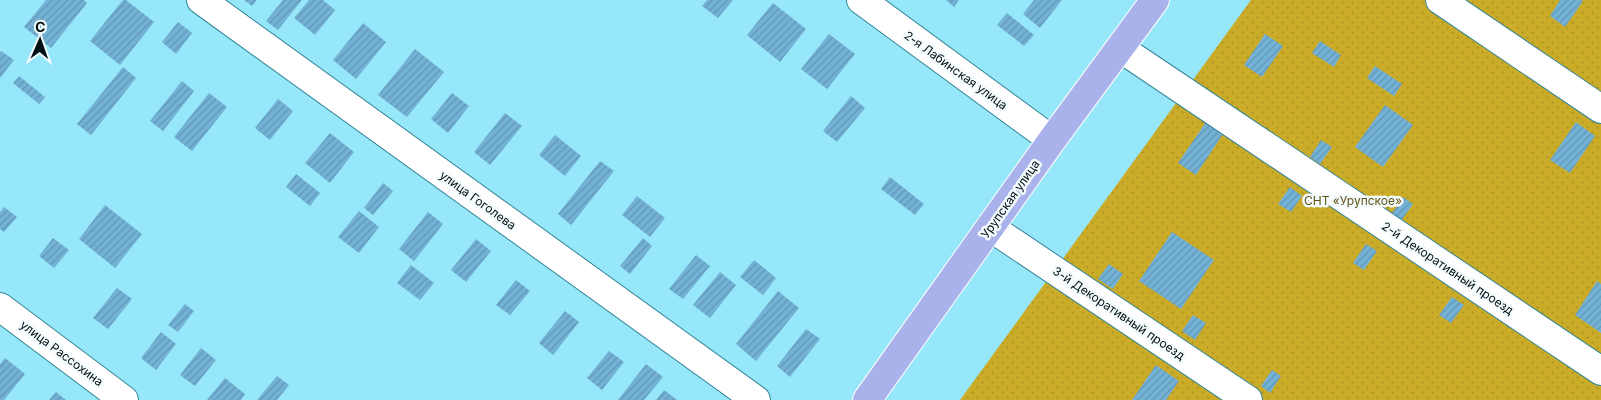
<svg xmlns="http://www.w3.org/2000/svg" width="1601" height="400" font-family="Inter,sans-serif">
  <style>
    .garden { fill: url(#garden-dots) }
    .building { fill: url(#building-hatch) }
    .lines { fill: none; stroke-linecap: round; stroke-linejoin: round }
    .street-casing { stroke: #338597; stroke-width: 30 }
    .primary-casing { stroke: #fff; stroke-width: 30 }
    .street { stroke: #fff; stroke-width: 28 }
    .primary { stroke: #a9b2ea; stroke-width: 28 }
    .labels { text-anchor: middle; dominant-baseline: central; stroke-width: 5; stroke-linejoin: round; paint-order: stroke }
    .street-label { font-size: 12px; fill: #001015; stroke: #f4fbfd }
    .park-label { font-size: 12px; fill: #625317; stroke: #f4fbfd }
  </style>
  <defs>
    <pattern id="garden-dots" width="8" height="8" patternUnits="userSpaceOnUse" patternTransform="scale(1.25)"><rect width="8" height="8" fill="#cbac28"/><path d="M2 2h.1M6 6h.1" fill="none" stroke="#ad9323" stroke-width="1.8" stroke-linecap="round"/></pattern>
    <pattern id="building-hatch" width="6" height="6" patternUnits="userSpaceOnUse" patternTransform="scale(1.25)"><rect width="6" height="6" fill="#73b1d5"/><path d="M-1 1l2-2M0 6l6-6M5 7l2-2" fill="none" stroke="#6297b6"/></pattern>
  </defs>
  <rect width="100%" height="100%" fill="#97e7fa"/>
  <path class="garden" d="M1251,0H1601V400H960Z"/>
  <g class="building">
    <path d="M46,0H84L87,3L51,48L24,27Z"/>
    <path d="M123,0H126L154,22L120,65L90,41Z"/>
    <path d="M244,0H257L252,6Z"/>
    <path d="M283,0H302L278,30L266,21Z"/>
    <path d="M309,0H323L335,10L315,35L294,18Z"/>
    <path d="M707,0H733L718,18L702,6Z"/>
    <path d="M946,0H959L954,7Z"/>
    <path d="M1034,0H1062L1040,28L1023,14Z"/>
    <path d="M1560,0H1580L1583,1L1565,27L1550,16Z"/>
    <path d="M773,3L806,29L780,62L747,35Z"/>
    <path d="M1007,13L1034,35L1024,46L997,25Z"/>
    <path d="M178,22L192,33L176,54L162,42Z"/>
    <path d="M363,23L386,42L356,79L333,60Z"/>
    <path d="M829,34L855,54L827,89L801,69Z"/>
    <path d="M1265,34L1283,46L1262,77L1244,65Z"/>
    <path d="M1320,41L1341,55L1334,67L1312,53Z"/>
    <path d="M415,49L444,72L407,117L378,95Z"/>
    <path d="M1,51L14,60L0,78V53Z"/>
    <path d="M1375,66L1402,84L1394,96L1367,78Z"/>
    <path d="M123,67L136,78L91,135L77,124Z"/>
    <path d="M19,76L45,97L39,104L13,83Z"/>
    <path d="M182,81L194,91L163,131L150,121Z"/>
    <path d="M209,93L227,107L192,151L174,137Z"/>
    <path d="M452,93L469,106L448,133L431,119Z"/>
    <path d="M851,96L865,108L837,142L823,131Z"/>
    <path d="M278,99L293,111L270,140L255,128Z"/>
    <path d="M1385,105L1413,125L1383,167L1355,147Z"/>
    <path d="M505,113L522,126L490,165L474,152Z"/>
    <path d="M1206,122L1223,134L1196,175L1178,163Z"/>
    <path d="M1576,122L1595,136L1570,173L1550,160Z"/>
    <path d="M330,133L354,152L330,183L305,163Z"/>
    <path d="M555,135L581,156L565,176L539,155Z"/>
    <path d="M1321,140L1332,147L1320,164L1310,157Z"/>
    <path d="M600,161L614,171L571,225L558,214Z"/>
    <path d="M296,174L320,193L310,206L286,187Z"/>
    <path d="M890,177L924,204L915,215L881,189Z"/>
    <path d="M383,183L393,191L373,215L364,208Z"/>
    <path d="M1290,187L1302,196L1291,212L1278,204Z"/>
    <path d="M637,196L665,218L650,237L622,215Z"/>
    <path d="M1403,197L1413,204L1401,221L1391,215Z"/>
    <path d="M105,205L142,234L115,268L79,239Z"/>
    <path d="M4,207L17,217L4,232L0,229V212Z"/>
    <path d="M359,211L379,227L359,253L338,237Z"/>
    <path d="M428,212L443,224L414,261L399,249Z"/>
    <path d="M1172,232L1214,260L1181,309L1139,281Z"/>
    <path d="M53,238L69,250L54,268L39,256Z"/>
    <path d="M643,238L652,246L630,274L620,266Z"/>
    <path d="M476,239L491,251L466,282L451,270Z"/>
    <path d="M1366,244L1377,251L1364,270L1353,263Z"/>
    <path d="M696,255L710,266L683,299L669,289Z"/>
    <path d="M754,260L776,278L763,295L740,277Z"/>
    <path d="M1109,264L1123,274L1113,289L1098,279Z"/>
    <path d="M411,265L434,283L420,300L397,283Z"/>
    <path d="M720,272L736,285L710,318L693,305Z"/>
    <path d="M516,280L530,291L510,315L496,305Z"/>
    <path d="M1597,281L1601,284V333L1575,315Z"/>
    <path d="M117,288L132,299L108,329L93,318Z"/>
    <path d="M778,291L799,308L756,361L736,344Z"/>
    <path d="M1452,297L1464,305L1451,323L1439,315Z"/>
    <path d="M185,304L194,311L178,332L168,325Z"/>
    <path d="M565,311L579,322L553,355L539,343Z"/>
    <path d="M1193,315L1206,323L1195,340L1182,331Z"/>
    <path d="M806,329L820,339L790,377L777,366Z"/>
    <path d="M161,332L176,344L156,370L141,358Z"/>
    <path d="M201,348L216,360L195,386L180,375Z"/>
    <path d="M609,351L624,362L602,390L587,378Z"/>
    <path d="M5,358L25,374L4,400H0V364Z"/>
    <path d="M646,364L663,377L644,400H618Z"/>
    <path d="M1156,365L1179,381L1166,400H1132Z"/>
    <path d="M1272,370L1281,376L1270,393L1261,386Z"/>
    <path d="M277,376L289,385L277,400H257Z"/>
    <path d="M225,378L245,394L241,400H207Z"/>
    <path d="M664,390L677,400H656Z"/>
    <path d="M56,392L66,400H49Z"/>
  </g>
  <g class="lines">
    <g class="street-casing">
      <g id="street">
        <path d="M201,0L756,400"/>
        <path d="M861,0L1052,140"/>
        <path d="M1440,0L1601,109"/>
        <path d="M1120,48L1601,371"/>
        <path d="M990,227L1248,400"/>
        <path d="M0,307L124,400"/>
      </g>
    </g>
    <g class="primary-casing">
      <path id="primary" d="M867,400L1052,140L1155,0"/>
    </g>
    <use href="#street" class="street"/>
    <use href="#primary" class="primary"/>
  </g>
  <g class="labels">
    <g class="street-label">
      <text transform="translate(956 70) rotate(36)">2-я Лабинская улица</text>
      <text transform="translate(1010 199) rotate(-55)">Урупская улица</text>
      <text transform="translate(478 200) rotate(36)">улица Гоголева</text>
      <text transform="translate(1448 268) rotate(34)">2-й Декоративный проезд</text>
      <text transform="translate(1119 313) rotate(34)">3-й Декоративный проезд</text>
      <text transform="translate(62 353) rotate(37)">улица Рассохина</text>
    </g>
    <g class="park-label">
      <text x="1353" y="200">СНТ «Урупское»</text>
    </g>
  </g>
  <g transform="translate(40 40) rotate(2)" stroke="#f4fbfd" stroke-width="4" paint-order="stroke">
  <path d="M0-4L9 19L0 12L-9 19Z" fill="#001015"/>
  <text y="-8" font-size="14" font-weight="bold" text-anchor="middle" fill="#001015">С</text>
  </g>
</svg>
